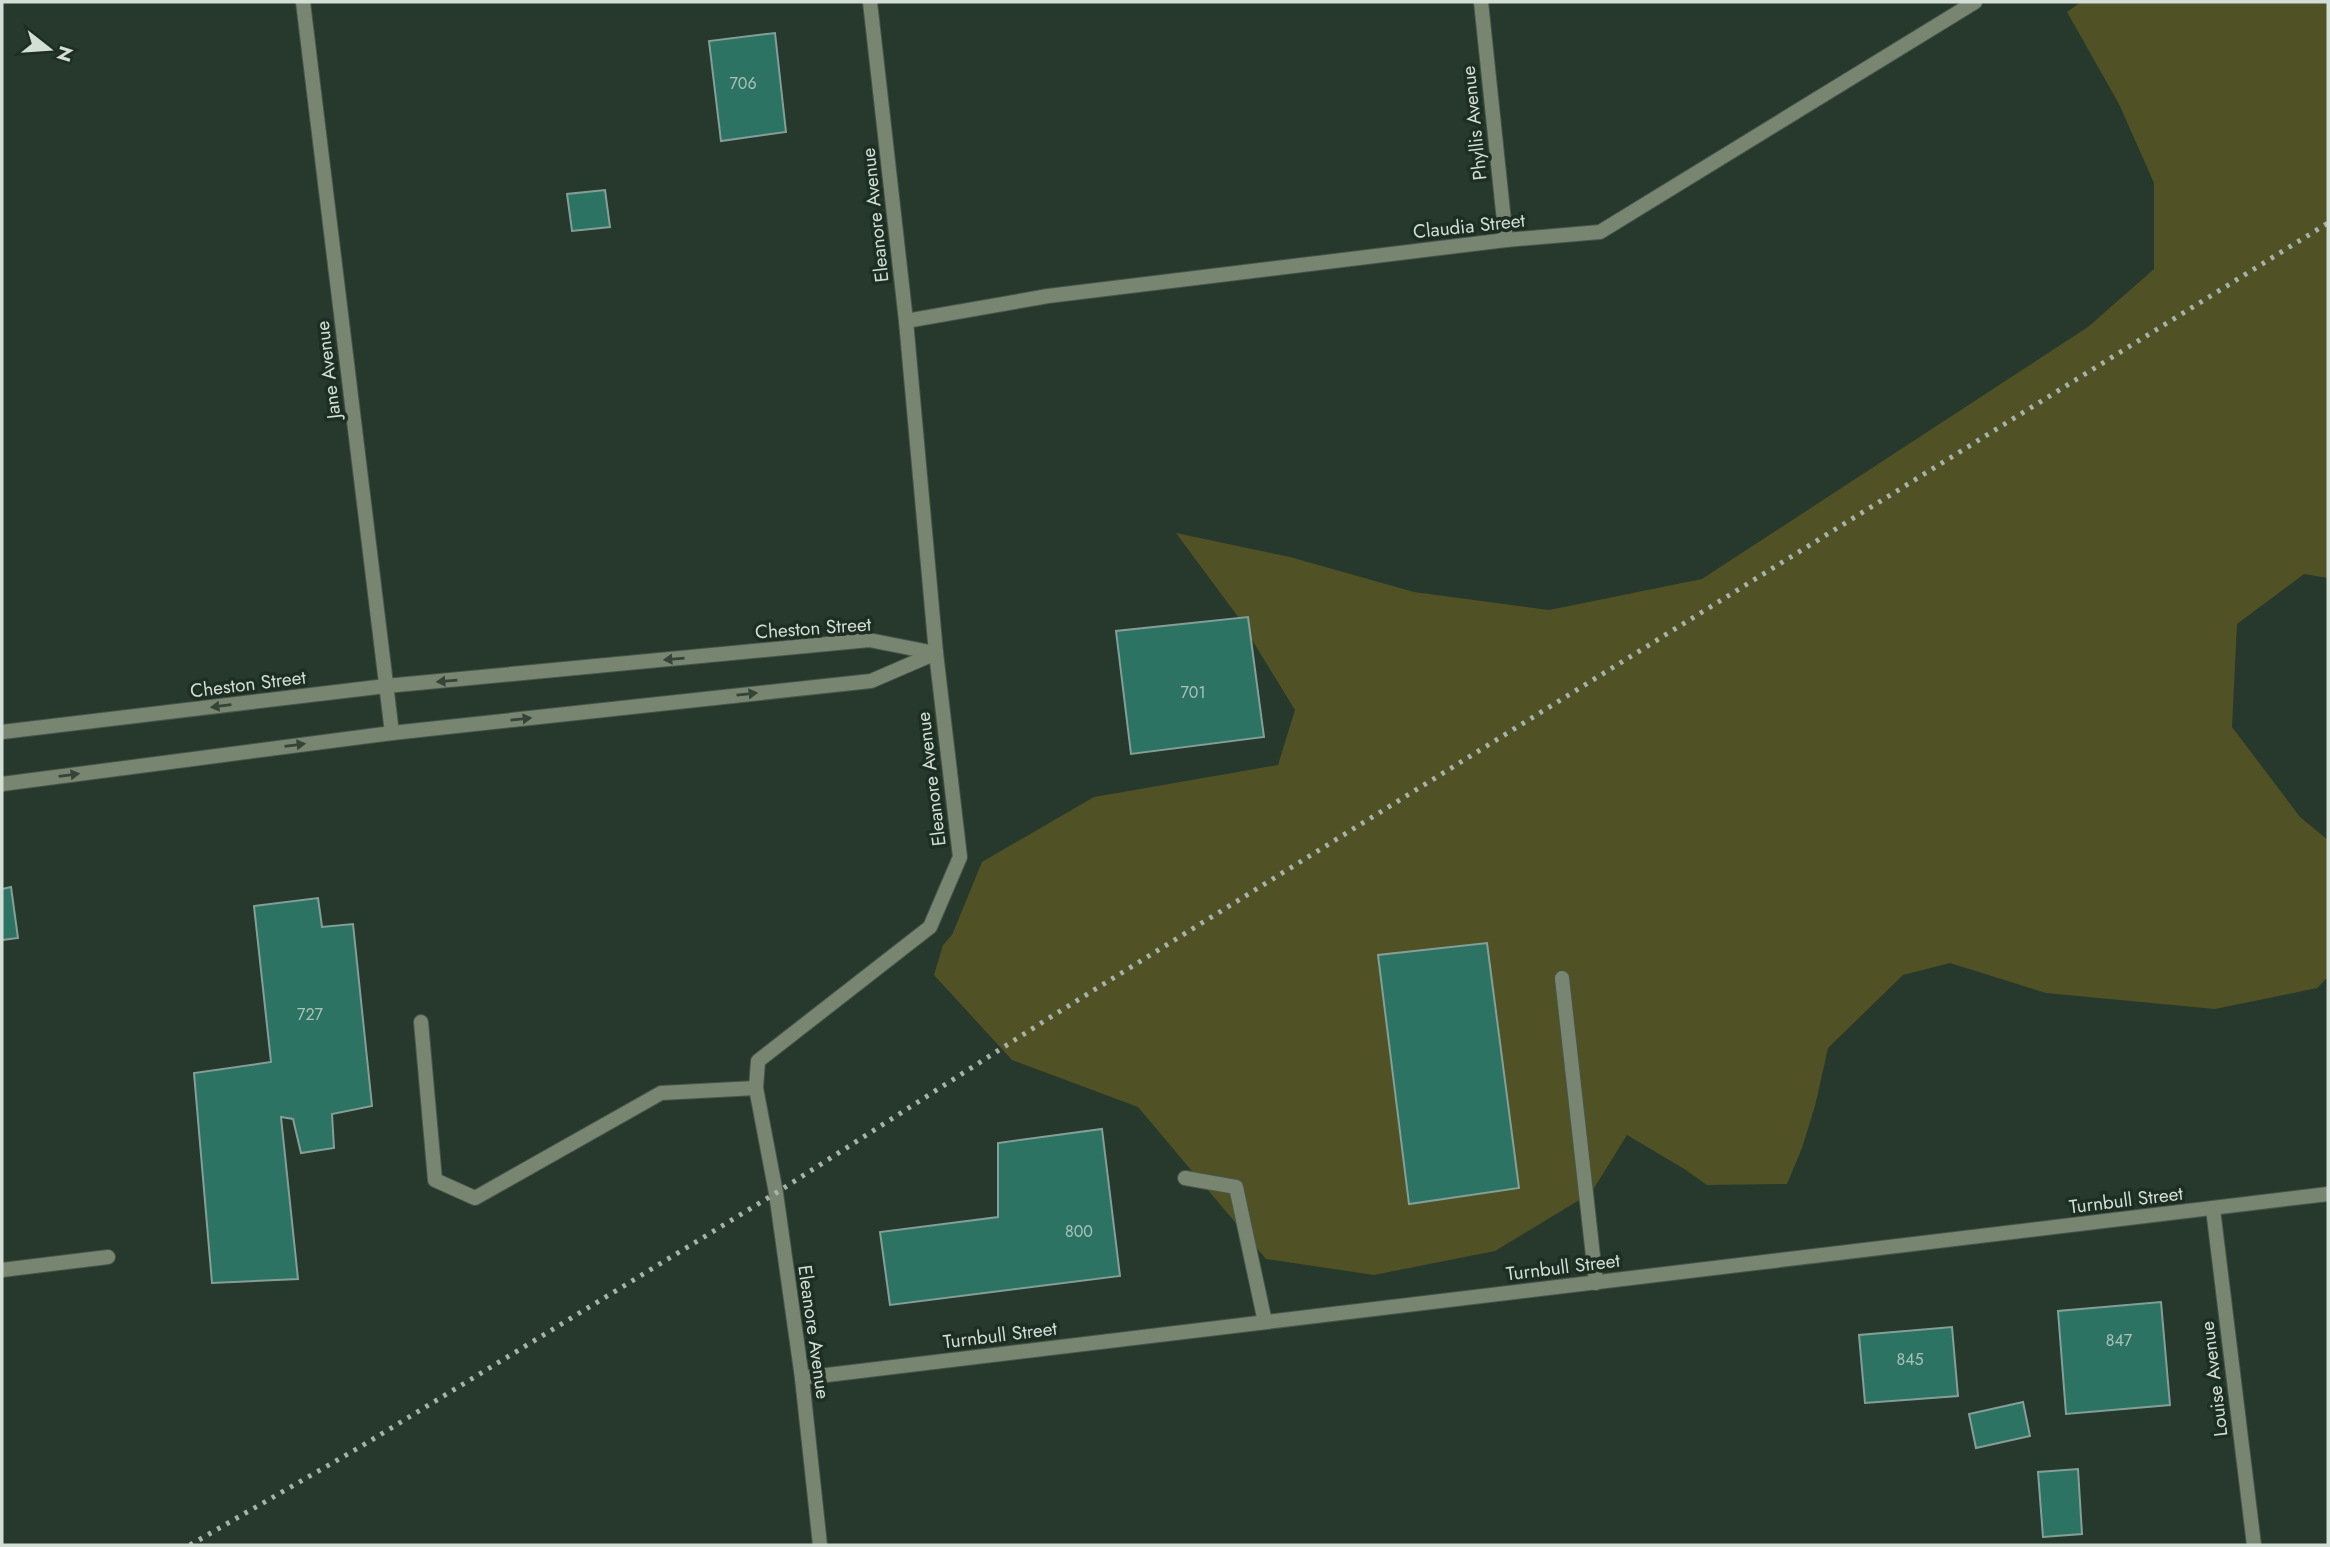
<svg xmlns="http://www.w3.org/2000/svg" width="2330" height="1547" font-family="Jost,sans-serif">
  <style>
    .green { fill: #505225 }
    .building { fill: #2c7363; stroke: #849f97; stroke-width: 2 }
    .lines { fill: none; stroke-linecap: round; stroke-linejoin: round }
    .lane-casing { stroke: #46564b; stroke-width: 16 }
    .street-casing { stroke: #46564b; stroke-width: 16 }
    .lane { stroke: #788570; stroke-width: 14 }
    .street { stroke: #788570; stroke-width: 14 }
    .rail { stroke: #a6b3aa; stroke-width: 5; stroke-dasharray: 3.5 7; stroke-linecap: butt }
    .oneway { fill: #344436 }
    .labels { text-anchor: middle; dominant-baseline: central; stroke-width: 7; stroke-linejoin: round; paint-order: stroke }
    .number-label { font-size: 16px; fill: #a9c3b9 }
    .street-label { font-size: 19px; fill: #d3ded6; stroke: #1d2e23 }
  </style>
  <rect width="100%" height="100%" fill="#27382c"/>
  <path class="green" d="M2081,2H2328V578L2304,574L2237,624L2232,727L2300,817L2328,840V977L2317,988L2215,1009L2046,993L1950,963L1903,975L1828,1048L1815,1106L1802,1148L1787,1184L1707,1185L1686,1170L1627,1135L1591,1193L1495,1251L1374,1275L1266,1259L1138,1107L1012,1060L934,975L943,945L952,935L982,862L1094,797L1278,765L1295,710L1236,614L1176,533L1290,557L1414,592L1549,610L1702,579L2088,327L2154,269V183L2119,104L2067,12Z"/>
  <g class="building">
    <path d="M775,33L786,132L721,141L709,41Z"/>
    <path d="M605,190L610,227L572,231L567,194Z"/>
    <path d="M1248,617L1264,737L1131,754L1116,631Z"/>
    <path d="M11,887L18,938L2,940V889Z"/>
    <path d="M318,898L322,927L353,924L372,1106L332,1114L334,1148L301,1153L293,1119L281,1117L298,1279L212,1283L194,1073L271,1062L254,906Z"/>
    <path d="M1487,943L1519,1188L1409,1204L1378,955Z"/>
    <path d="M1102,1129L1120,1276L890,1305L880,1232L998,1217V1143Z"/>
    <path d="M2161,1302L2170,1405L2066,1414L2058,1311Z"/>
    <path d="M1952,1327L1958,1396L1865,1403L1859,1335Z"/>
    <path d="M2023,1402L2030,1436L1976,1448L1969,1414Z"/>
    <path d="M2078,1469L2082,1534L2043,1537L2038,1472Z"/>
  </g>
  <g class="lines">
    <g class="lane-casing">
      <g id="lane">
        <path d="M1562,978L1596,1283"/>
        <path d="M421,1022L435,1180L475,1198L661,1093L756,1088"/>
        <path d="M1185,1178L1236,1187L1265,1322"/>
        <path d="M2,1270L108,1257"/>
      </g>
    </g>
    <g class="street-casing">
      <g id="street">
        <path d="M303,2L392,733"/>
        <path d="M1481,2L1506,240"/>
        <path d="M906,321L1048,296L1506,240L1600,232L1975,2"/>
        <path d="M2,732L386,686L869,640L935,653"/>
        <path d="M2,784L392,733L871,681L936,653"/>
        <path d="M2213,1209L2254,1545"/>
        <path d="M802,1378L2328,1194"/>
        <path d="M820,1545L802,1378L776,1193L756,1088L758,1061L930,927L960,857L936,653L906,321L870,2"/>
      </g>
    </g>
    <use href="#lane" class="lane"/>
    <use href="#street" class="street"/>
    <path class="rail" d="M190,1545L360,1447L776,1193L1049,1018L2328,223"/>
  </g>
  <defs><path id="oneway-solid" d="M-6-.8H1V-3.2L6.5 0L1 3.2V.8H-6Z" transform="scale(1.75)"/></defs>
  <g class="oneway">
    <use href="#oneway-solid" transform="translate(674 659) rotate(175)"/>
    <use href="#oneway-solid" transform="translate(447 681) rotate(175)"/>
    <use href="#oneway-solid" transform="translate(747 694) rotate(-6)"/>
    <use href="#oneway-solid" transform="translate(221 706) rotate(173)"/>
    <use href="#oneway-solid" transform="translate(521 719) rotate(-6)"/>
    <use href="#oneway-solid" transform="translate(295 745) rotate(-7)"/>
    <use href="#oneway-solid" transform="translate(69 775) rotate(-7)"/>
  </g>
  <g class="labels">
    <g class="number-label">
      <text x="743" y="83">706</text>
      <text x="1193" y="692">701</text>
      <text x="310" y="1014">727</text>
      <text x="1079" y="1231">800</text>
      <text x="2119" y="1340">847</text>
      <text x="1910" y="1359">845</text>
    </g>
    <g class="street-label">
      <text transform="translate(1474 123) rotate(-96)">Phyllis Avenue</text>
      <text transform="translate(875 215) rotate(-96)">Eleanore Avenue</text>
      <text transform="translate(1469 226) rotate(-6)">Claudia Street</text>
      <text transform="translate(328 370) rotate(-97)">Jane Avenue</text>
      <text transform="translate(813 628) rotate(-4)">Cheston Street</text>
      <text transform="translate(248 684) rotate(-7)">Cheston Street</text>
      <text transform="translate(931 779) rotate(-97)">Eleanore Avenue</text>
      <text transform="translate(2126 1200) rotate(-7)">Turnbull Street</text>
      <text transform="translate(1563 1267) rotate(-7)">Turnbull Street</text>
      <text transform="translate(814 1332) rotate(82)">Eleanore Avenue</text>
      <text transform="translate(1000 1335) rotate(-7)">Turnbull Street</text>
      <text transform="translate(2214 1379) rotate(-97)">Louise Avenue</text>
    </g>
  </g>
  <rect width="2330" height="1547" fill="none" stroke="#d3ded6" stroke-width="7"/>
  <g transform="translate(49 49) rotate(107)" stroke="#1d2e23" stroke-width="5" paint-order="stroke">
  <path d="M0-5L12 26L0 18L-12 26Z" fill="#d3ded6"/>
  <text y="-10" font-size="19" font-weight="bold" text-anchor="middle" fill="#d3ded6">N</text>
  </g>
</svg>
